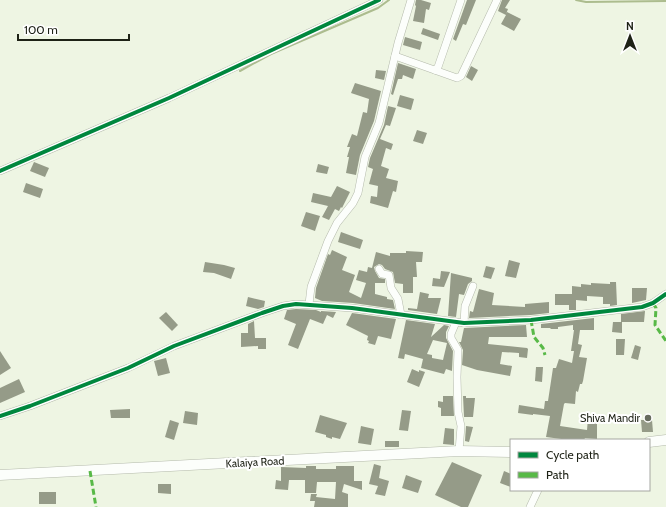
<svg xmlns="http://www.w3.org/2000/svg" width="666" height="507" font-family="Cabin,sans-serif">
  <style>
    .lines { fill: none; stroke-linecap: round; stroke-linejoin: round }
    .stream { stroke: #acbc8e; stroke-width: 2 }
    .building { fill: #959b88; fill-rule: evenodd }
    .minor-casing { stroke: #b4baab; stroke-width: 8 }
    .secondary-casing { stroke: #b4baab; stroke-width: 11 }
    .minor { stroke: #fcfefb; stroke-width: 7 }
    .secondary { stroke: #fcfefb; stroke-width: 10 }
    .quiet { stroke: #58b947; stroke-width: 3; stroke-dasharray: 6 3; stroke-linecap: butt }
    .cycleway-casing { stroke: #fff; stroke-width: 6 }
    .cycleway { stroke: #00873e; stroke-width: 4 }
    .poi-dot { fill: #676c5e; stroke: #fff; stroke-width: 1.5 }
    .labels { text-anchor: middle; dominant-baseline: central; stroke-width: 4; stroke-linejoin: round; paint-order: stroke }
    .poi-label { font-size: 11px; fill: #1e2216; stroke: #fff; text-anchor: end }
    .street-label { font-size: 11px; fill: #1e2216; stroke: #fff }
  </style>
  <rect width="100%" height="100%" fill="#eef5e3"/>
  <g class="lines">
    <g class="stream">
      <path d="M576,0L586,2L666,1"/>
      <path d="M240,71L271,54L378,8L389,0"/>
    </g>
  </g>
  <g class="building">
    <path d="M416,0H421L431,3L429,10L426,9L424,23L413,21L416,6L415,5Z"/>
    <path d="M467,0H476L466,25L463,24L456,41L453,39Z"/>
    <path d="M502,0H510L505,8L508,9L506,14L507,12L521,19L514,31L501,24L506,15L498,11Z"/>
    <path d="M423,28L440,34L438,40L421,34Z"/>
    <path d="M405,37L422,42L420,50L403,45Z"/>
    <path d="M398,63L416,69L413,79L403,75L402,79H398L393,95L391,94Z"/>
    <path d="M471,66L478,70L472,81L466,77Z"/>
    <path d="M376,70L386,71L384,80L375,78Z"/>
    <path d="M355,83L381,91L374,121L360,155L356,175L346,173L349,157H347L350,147H347L352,134L357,136L363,112L367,113L369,99L351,93Z"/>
    <path d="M400,95L414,99L411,110L397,106Z"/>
    <path d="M388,106L396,108L390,126L386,125L380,139L393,144L391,150L386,148L381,166L389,169L386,178L398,181L396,192L393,191L388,208L370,203L371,196L377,197L378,186L369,184L373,169L368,167L370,158L384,125Z"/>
    <path d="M417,130L427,133L423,144L413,141Z"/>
    <path d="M34,162L49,168L45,177L30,171Z"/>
    <path d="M318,164L329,167L327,174L316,172Z"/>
    <path d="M26,183L43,189L40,198L23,192Z"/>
    <path d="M337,186L350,192L342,208L341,207L339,211L335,209L329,220L322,217L328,206L311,202L313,193L331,197Z"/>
    <path d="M306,212L320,216L315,231L301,226Z"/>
    <path d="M341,232L363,240L360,249L338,242Z"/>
    <path d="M332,250L347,257L342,270L355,275L349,292L361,298L366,283L356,280L359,270L367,272L368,267L372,268L376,252L390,256V253H406V251L423,252L422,262H416L417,277H413V293H403V284L395,283L393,272L385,269L382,265L379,264L374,267L375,271L379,278L385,279V283H375V294L387,297V299L393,300L395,309L353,303L322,301L315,298L316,288L328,254L330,255Z"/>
    <path d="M509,260L520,263L516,278L505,276Z"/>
    <path d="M205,262L224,265L235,268L231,279L214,273L203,272Z"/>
    <path d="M486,266L495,268L491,279L483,277Z"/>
    <path d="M441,271L450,272L444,287L432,286L433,278L440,279Z"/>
    <path d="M451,273L472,278V281L468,284L464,295L459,294L456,317L448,316Z"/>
    <path d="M610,282H616L617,305L610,306V304H603V297L587,296V301L576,300V310H569V305H555V294H572V286L581,287V284L591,285V283L610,284Z"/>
    <path d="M632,288H647L646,300L632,303Z"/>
    <path d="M479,289L494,293L492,305L525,307V304L549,302V313L531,315L469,318L470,311L473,312Z"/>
    <path d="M420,292L429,294L428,298H441L437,314L408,310V308L417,309Z"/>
    <path d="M248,297L265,301L264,307L258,309L246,306Z"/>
    <path d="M296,309L316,310L321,312V311L336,312L333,318L327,315L323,324L310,319L298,349L288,345L296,324L284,319L287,310Z"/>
    <path d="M645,311L644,322H621V314Z"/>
    <path d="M166,312L178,325L172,331L159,318Z"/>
    <path d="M352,313L396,319L391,339L378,336L375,345L368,343L369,341L367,340L368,336L346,325Z"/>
    <path d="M594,318V330H580L578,344L582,345L579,357L587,358L583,381L582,384H580L578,392L576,391L575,404L565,403L564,404L560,426L587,430L588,418L597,419V439L585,438L584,440H569L546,437L550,416L533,414V415L518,413L519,405L544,409L545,401H548L553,368H556L559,359L572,363L574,351H571L574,330H573V325L558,327V329H551L550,328H541V324Z"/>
    <path d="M406,320L435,324L431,337L444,325L449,326L446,332V338L453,351L452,371L446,369L444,374L421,368L423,359L405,354L404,359L398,358ZM433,340L447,343L443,360L432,358V355L427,354Z"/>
    <path d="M254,321L255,338H266V349H258V346L241,347V333H248V324Z"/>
    <path d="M613,322H622V333L612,332Z"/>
    <path d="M526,325L527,337H489L488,344L527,348L528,349L527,358L519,357V353L502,352L500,364L512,366L510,376L477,370L462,365L463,350L459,342H461L464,328Z"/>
    <path d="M616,339H625L624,355H616Z"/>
    <path d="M635,345L641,347L638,360L631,358Z"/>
    <path d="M0,351L11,368L0,375Z"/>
    <path d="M166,358L170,373L158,376L154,361Z"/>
    <path d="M536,367H543L542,382L535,381Z"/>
    <path d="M412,369L419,372V370L425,372L419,387L407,382Z"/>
    <path d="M19,379L25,392L0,403V388Z"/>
    <path d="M443,396H453L454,416H441V408L438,407V401L443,402Z"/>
    <path d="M463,396H466V398H475L473,417H464Z"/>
    <path d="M130,409V418H111L110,410Z"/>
    <path d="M402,410L411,411L408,431L399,430Z"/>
    <path d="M185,411L198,413L197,425L183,423Z"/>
    <path d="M320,415L347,423L340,439L332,437V439L326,437V435L315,432Z"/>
    <path d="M170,420L179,423L174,440L165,437Z"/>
    <path d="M641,420H652L653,432H642Z"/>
    <path d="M361,426L374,429L371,445L358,443Z"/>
    <path d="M466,426L473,427L469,442L465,441Z"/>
    <path d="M445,428L454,429V445L443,444Z"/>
    <rect x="385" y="441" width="14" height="6"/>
    <path d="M452,462L482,475L468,507H461L435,495Z"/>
    <path d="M374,464L381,466L379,478L389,481L385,496L375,494L378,486L369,484Z"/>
    <path d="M306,466H316V469H336V466H354V481H362V490L344,484L342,492L348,494V507H314L315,501H310L311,494H317L316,497L335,499L336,482H317L316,493H305V480H289L288,490L275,489L276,480L281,481V467L306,468Z"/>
    <path d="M504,471L511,474V487L500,483Z"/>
    <path d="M406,475L422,481L418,493L402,488Z"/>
    <path d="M158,484H171V494L158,493Z"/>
    <rect x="39" y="492" width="17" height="12"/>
  </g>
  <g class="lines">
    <g class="minor-casing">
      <g id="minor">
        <path d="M395,56L457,78L461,76L497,0"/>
        <path d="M435,70L438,67L461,0"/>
        <path d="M0,171L169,98L379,0"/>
        <path d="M379,269L382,274L389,275L391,288L398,299L401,315"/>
        <path d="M309,304L311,287L328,241L337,223L353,203L358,193L365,157L379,123L398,43L411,0"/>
        <path d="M456,322L451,334V338L458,350L457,377L458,412L461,426L459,451"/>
        <path d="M464,323L465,306L473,286"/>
        <path d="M0,416L30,406L128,368L174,346L262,313L283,306L296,304L352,308L464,323L531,320L642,307L653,303L666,294"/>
        <path d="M530,507L538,490"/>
      </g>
    </g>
    <g class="secondary-casing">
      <g id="secondary">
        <path d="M649,442L666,440"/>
        <path d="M0,475L459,451L511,452"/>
      </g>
    </g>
    <use href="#minor" class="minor"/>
    <use href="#secondary" class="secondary"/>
    <g class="quiet">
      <path d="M653,303L656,308L655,325L666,341"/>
      <path d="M531,320L534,337L543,348L545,355"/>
      <path d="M90,471L96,507"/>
    </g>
    <g class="cycleway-casing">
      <g id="cycleway">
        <path d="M0,171L169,98L379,0"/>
        <path d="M0,416L30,406L128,368L174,346L262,313L283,306L296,304L352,308L464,323L531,320L642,307L653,303L666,294"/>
      </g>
    </g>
    <use href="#cycleway" class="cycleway"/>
  </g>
  <circle class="poi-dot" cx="648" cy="418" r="4"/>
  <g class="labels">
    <g class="poi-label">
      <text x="640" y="418">Shiva Mandir</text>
    </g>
    <g class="street-label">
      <text transform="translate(255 462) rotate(-3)">Kalaiya Road</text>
    </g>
  </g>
  <rect x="510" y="439" width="140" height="52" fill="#ffffff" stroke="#a5a7a2"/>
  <rect x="518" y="452" width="20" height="6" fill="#00873e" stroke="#a5a7a2"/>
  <text x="546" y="459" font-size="12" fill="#1e2216">Cycle path</text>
  <rect x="518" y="472" width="20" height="6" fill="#58b947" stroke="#a5a7a2"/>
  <text x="546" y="479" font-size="12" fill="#1e2216">Path</text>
  <g transform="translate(630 36)" stroke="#ffffff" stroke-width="3" paint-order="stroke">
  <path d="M0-3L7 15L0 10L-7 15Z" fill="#1e2216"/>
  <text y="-6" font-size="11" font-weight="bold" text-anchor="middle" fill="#1e2216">N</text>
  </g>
  <path d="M18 34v6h111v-6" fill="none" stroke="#1e2216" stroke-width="2"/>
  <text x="24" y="34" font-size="12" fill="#1e2216" stroke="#ffffff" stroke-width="3" paint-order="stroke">100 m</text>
</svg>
